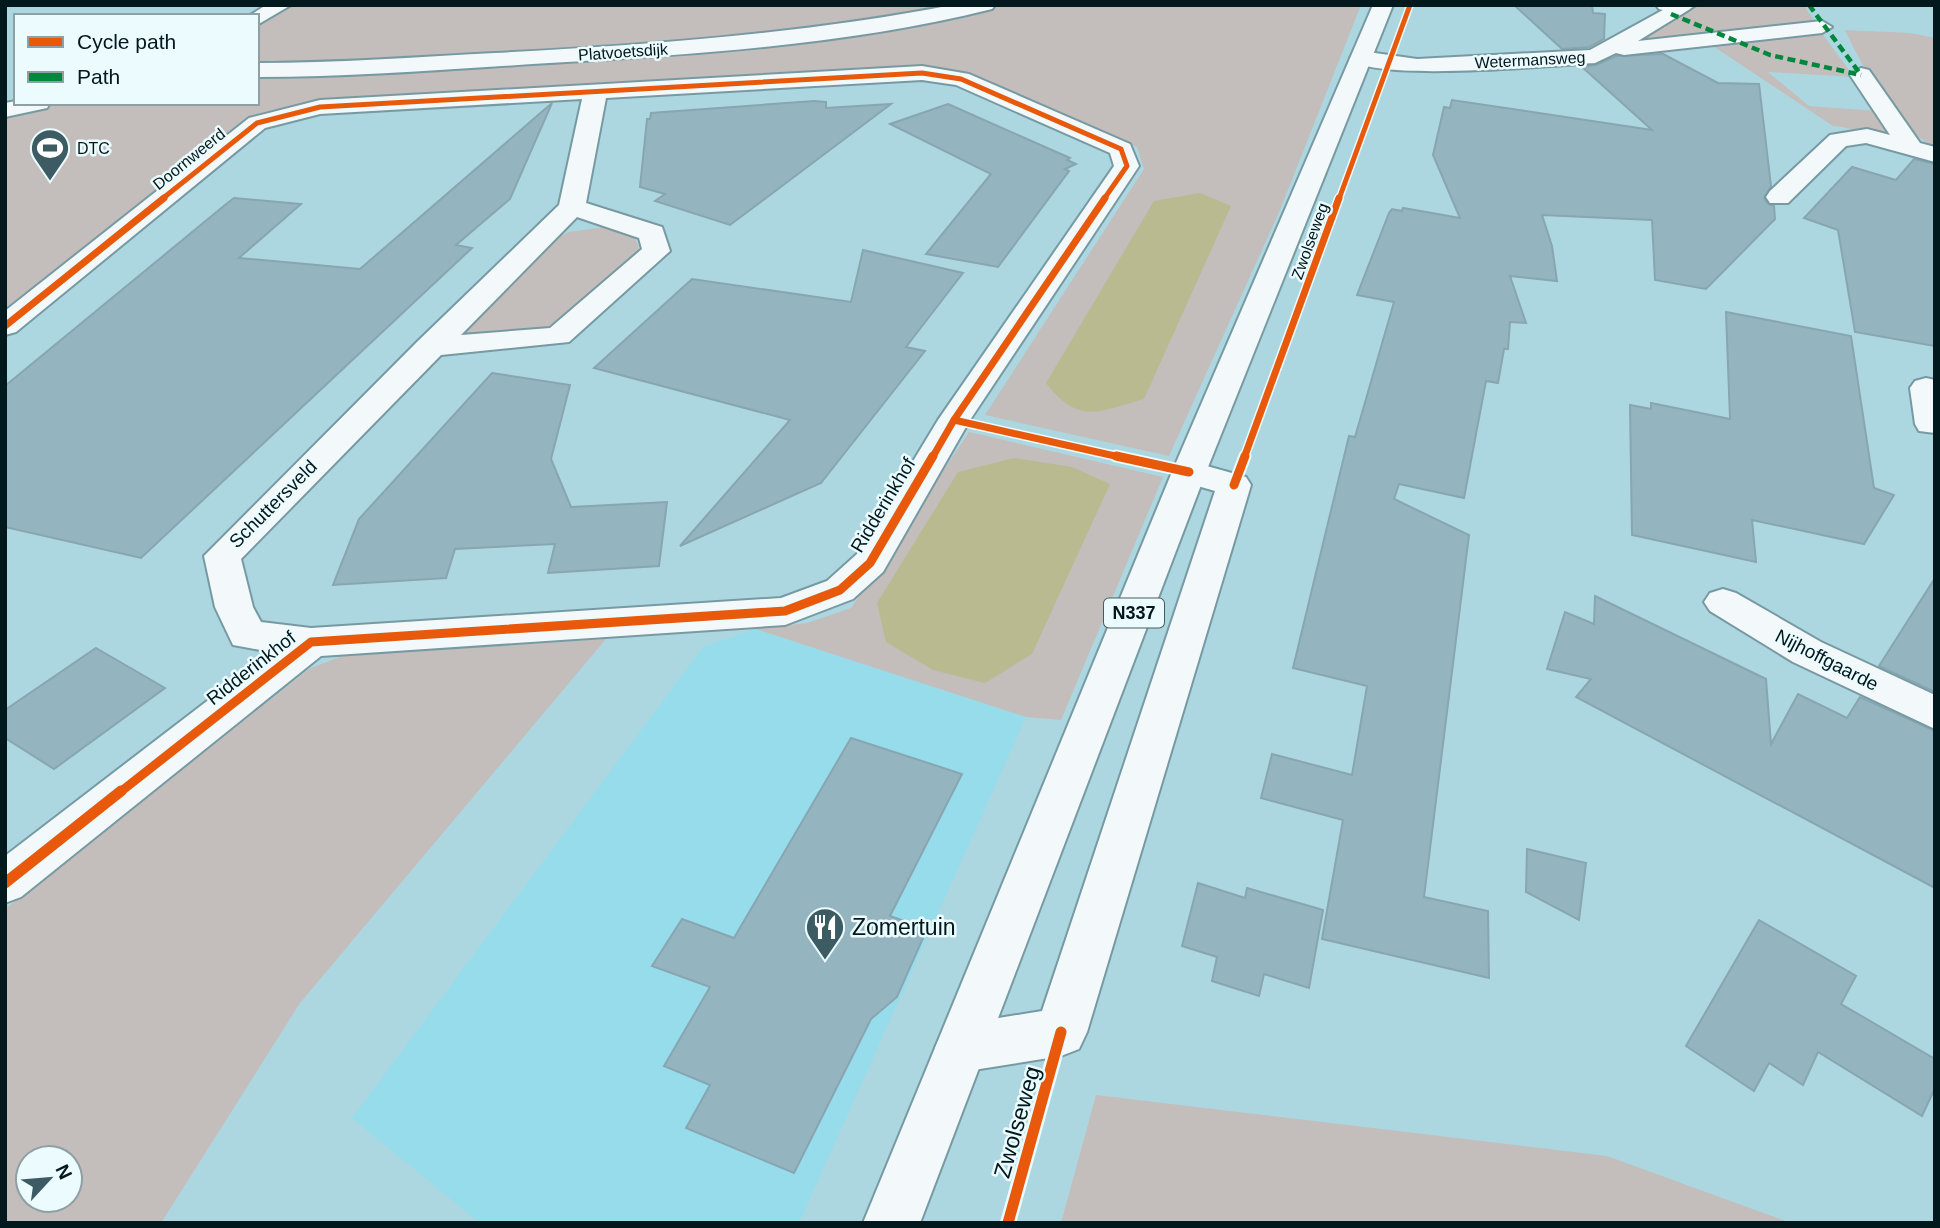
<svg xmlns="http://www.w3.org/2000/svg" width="1940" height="1228" font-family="Helvetica,sans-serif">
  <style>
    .built { fill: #97dceb }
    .green { fill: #c3bdbb; fill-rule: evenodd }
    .water { fill: #baba91 }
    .building { fill: #94b4bf; stroke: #87a6b1; stroke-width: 2 }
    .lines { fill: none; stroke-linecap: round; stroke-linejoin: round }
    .street-casing { stroke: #779aa2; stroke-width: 4 }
    .secondary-casing { stroke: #779aa2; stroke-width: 4 }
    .primary-casing { stroke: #779aa2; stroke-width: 4 }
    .street { fill: #f3f9fa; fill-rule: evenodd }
    .secondary { fill: #f3f9fa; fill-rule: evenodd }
    .primary { fill: #f3f9fa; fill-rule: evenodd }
    .quiet { stroke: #00873e; stroke-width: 4.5; stroke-dasharray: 8 4.5; stroke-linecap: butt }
    .cycleway-far3-casing { stroke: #ecfbfe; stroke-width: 8 }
    .cycleway-far2-casing { stroke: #ecfbfe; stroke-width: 10 }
    .cycleway-far1-casing { stroke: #ecfbfe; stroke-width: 13 }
    .cycleway-casing { stroke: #ecfbfe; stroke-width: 16 }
    .cycleway-far3 { stroke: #e8590c; stroke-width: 5 }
    .cycleway-far2 { stroke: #e8590c; stroke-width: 7 }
    .cycleway-far1 { stroke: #e8590c; stroke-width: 9 }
    .cycleway { stroke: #e8590c; stroke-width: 11 }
    .labels { text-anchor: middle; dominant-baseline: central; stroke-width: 5; stroke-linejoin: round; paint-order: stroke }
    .far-street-label { font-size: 16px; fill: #01181d; stroke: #ecfbfe }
    .far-poi-label { font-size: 16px; fill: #01181d; stroke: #ecfbfe; text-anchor: start }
    .shield { fill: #ecfbfe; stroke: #485c60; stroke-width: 2 }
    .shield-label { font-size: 18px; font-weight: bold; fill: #01181d }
    .street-label { font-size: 19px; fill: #01181d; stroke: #ecfbfe }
    .near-poi-label { font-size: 23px; fill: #01181d; stroke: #ecfbfe; text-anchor: start }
    .near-street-label { font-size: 23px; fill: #01181d; stroke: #ecfbfe }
  </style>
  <rect width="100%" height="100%" fill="#acd7e1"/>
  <path class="built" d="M756,629L1026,717L799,1223H480L352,1118L703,647Z"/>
  <g class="green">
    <path d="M293,5H960L912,17L697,41L396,64L257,63V26Z"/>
    <path d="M997,5H1361L1280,210L1169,456L985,415L1144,169L1137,147L966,72L937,70L285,107L247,122L5,312V114L54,103H257V77L513,65L968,12Z"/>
    <path d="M1699,5H1804L1817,25L1655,41L1644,38Z"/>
    <path d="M1845,30L1910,33L1935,38V147C1895,129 1863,68 1845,30Z"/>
    <path d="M1821,32L1854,77L1768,72L1809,106L1877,111L1891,129L1887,134C1870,137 1851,127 1833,126L1710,44Z"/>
    <path d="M605,227C622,231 638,231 639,252L558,323L539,329L459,335L548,242L569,232Z"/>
    <path d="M969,432L1163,477L1061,720L1026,717L756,629L807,623L851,608Z"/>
    <path d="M606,639L300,1003L161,1223H5V909L309,669L342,656ZM28,1158H70V1200H28Z"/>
    <path d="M1096,1095L1607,1156L1791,1223H1061Z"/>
  </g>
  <g class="water">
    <path d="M1200,193L1231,206L1144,399C1098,412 1079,425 1046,383L1154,201Z"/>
    <path d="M1014,458L1072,467L1110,484L1032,654L985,683L933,670L886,642L877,603L958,472Z"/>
  </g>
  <g class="building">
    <path d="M1514,5H1592L1593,13L1605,14L1604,39L1589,47L1562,49Z"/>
    <path d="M1663,54L1718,83L1759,84L1771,186L1764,198L1768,204L1774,206L1775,219L1706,289L1655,280L1652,220L1542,215L1552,246L1557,281L1510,276L1526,323L1510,322L1508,349H1504L1498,383L1486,381L1464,498L1399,484L1394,499L1469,535L1424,897L1488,911L1489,978L1322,939L1343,820L1261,798L1272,754L1352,775L1367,686L1293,668L1349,436L1355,437L1394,302L1357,295L1389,213L1392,209L1402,211L1403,208L1460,218L1433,155L1444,107L1450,108L1452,100L1652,130L1582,67L1596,65L1616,56Z"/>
    <path d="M814,101L826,102V108L891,104L730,225L655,201L665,194L640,187L647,119H650L651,113Z"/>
    <path d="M552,103L510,199L456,245L472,248L141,558L5,527V386L225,205L234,198L301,204L239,258L360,269Z"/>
    <path d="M948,104L1070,158L1067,160L1076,164L1065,169L1069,171L998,267L926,254L991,174L890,124Z"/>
    <path d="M1914,159L1935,164V346L1855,332L1838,230L1804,218L1852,167L1896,180Z"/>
    <path d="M863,250L963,273L906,347L925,351L821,483L680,546L790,420L594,368L692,279L851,302Z"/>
    <path d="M1726,312L1851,336L1874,488L1894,495L1864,544L1752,520L1756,562L1632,535L1630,405L1651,409V403L1730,419Z"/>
    <path d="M492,373L570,385L551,459L571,507L667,502L659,566L548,573L555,544L455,549L446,578L333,585L359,519Z"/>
    <path d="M1935,578V692L1879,666Z"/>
    <path d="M1595,596L1766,679L1771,744L1798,694L1847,718L1860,697L1935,731V888L1576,697L1591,679L1547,669L1565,612L1594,624Z"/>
    <path d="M96,648L165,688L54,769L5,738V710Z"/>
    <path d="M851,738L962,774L890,916L927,929L897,997L871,1019L794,1173L686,1128L710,1085L664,1066L710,987L652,966L682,919L734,938Z"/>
    <path d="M1527,849L1586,863L1579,920L1526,892Z"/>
    <path d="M1198,883L1245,898L1247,888L1323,910L1309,988L1264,974L1259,996L1212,981L1217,957L1182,946Z"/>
    <path d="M1759,920L1856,976L1841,1004L1935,1059V1088L1922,1116L1818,1052L1803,1085L1769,1063L1754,1091L1686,1046Z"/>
  </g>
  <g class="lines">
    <g class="street-casing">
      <g id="street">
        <path d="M266,5H291L257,25V16H249Z"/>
        <path d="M952,5H995L992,9C849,45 696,54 549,63C452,69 355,77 257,77V63C337,63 416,57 495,53C648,45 802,34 952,5Z"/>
        <path d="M1672,5H1688L1690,9L1638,41L1822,21L1832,27L1822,33L1624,55L1616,53L1595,63C1559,65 1367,83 1350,58L1361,51L1417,59L1590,50Z"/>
        <path d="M922,66L969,74L1130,144L1139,166L970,420L883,572L853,599L785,625L321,656L21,897L5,903V856L271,652L233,645L215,607L204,556L418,341L559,205L582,99L320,114L265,128L16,332L5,335V311L249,118L320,100ZM922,80L956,85L1110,153L1114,166L938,420L857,554L827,581L781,598L311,628L261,622L253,607L241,559L441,355L569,342L670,251L662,227L586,203L606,98ZM577,217L639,238L642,249L550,328L461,335Z"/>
        <path d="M1861,68L1869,70L1920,143L1935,147V162L1866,143L1846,146L1788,203H1770L1766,197L1770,191L1830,135L1867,129L1890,135L1850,75Z"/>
        <path d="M16,101V103H50L47,108L5,117V103Z"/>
        <path d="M1926,378L1935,380V433L1919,431L1915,424L1910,388L1915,381Z"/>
        <path d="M1189,461L1246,477L1251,485L1087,1032L1079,1049L1061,1056L961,1072L943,1065L935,1048L943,1031L961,1024L1042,1011L1215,491L1177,480L1172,472L1177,464Z"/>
        <path d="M1723,589L1736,593L1821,642L1935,695V729L1793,662L1710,611L1704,602L1710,593Z"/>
      </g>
    </g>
    <g class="secondary-casing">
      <path id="secondary" d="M1656,5H1696L1680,15L1659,9Z"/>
    </g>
    <g class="primary-casing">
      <path id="primary" d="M1373,5H1393L1206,472L920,1223H863L1172,472Z"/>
    </g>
    <use href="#street" class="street"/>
    <use href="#secondary" class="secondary"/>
    <use href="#primary" class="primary"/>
    <g class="quiet">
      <path d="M1809,5L1861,75"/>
      <path d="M1671,14L1770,55L1861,75"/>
    </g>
    <g class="cycleway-far3-casing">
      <g id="cycleway-far3">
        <path d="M162,199L257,123L320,107L922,73L961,79L1121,149L1127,166L1104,199"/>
        <path d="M1339,199L1410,5"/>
      </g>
    </g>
    <g class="cycleway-far2-casing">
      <g id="cycleway-far2">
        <path d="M5,326L164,198"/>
        <path d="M954,420L1124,458"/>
        <path d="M932,458L954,420L1105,198"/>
        <path d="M1244,458L1339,198"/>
      </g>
    </g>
    <g class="cycleway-far1-casing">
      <g id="cycleway-far1">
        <path d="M1116,456L1189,472"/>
        <path d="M1234,485L1245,456"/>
        <path d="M119,793L311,642L785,611L840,590L870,563L933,456"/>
      </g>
    </g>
    <g class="cycleway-casing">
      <g id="cycleway">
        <path d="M5,883L121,791"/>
        <path d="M1008,1223L1061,1032"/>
      </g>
    </g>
    <use href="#cycleway-far3" class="cycleway-far3"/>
    <use href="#cycleway-far2" class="cycleway-far2"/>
    <use href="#cycleway-far1" class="cycleway-far1"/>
    <use href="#cycleway" class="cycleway"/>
  </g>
  <defs>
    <g id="stadium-pin" transform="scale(2.0125)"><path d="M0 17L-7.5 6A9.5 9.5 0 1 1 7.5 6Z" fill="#3d5b62" stroke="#ecfbfe"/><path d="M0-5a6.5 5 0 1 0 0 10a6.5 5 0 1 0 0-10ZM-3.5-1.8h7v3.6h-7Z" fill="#fff"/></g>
    <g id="restaurant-pin" transform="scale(2.0125)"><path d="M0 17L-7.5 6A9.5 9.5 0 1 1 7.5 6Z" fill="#3d5b62" stroke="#ecfbfe"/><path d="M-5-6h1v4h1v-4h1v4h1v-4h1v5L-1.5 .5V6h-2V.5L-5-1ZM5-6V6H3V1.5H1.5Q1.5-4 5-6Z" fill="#fff"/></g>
  </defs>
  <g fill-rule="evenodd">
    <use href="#stadium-pin" x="50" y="148"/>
    <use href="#restaurant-pin" x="825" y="927"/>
  </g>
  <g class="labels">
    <g class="far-street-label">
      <text transform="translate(623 52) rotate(-4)">Platvoetsdijk</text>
      <text transform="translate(1530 60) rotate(-3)">Wetermansweg</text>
      <text transform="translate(189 159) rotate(-39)">Doornweerd</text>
      <text transform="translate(1310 241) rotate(-70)">Zwolseweg</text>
    </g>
    <g class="far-poi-label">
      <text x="77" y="148">DTC</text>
    </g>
    <rect class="shield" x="1104" y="598.5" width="60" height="29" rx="5"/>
    <g class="shield-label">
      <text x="1134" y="613">N337</text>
    </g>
    <g class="street-label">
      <text transform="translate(273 504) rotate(-45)">Schuttersveld</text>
      <text transform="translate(883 505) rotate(-59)">Ridderinkhof</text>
      <text transform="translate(1827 660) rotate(27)">Nijhoffgaarde</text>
      <text transform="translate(251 668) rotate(-38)">Ridderinkhof</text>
    </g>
    <g class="near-poi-label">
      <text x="852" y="927">Zomertuin</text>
    </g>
    <g class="near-street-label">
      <text transform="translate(1017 1122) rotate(-74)">Zwolseweg</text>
    </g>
  </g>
  <rect width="1940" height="1228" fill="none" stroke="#01181d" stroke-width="14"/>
  <rect x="14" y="14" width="245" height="91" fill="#ecfbfe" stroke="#8ea0a4" stroke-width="2"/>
  <rect x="28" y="37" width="35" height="10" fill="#e8590c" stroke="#8ea0a4" stroke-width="2"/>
  <text x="77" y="49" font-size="21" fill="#01181d">Cycle path</text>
  <rect x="28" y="72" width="35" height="10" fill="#00873e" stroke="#8ea0a4" stroke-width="2"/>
  <text x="77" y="84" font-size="21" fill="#01181d">Path</text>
  <g transform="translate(49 1179) rotate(64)"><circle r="33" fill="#ecfbfe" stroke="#8ea0a4" stroke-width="2"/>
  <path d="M0-5L12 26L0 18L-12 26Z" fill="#3d5b62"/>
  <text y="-10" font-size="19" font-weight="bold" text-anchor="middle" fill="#01181d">N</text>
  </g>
</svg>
